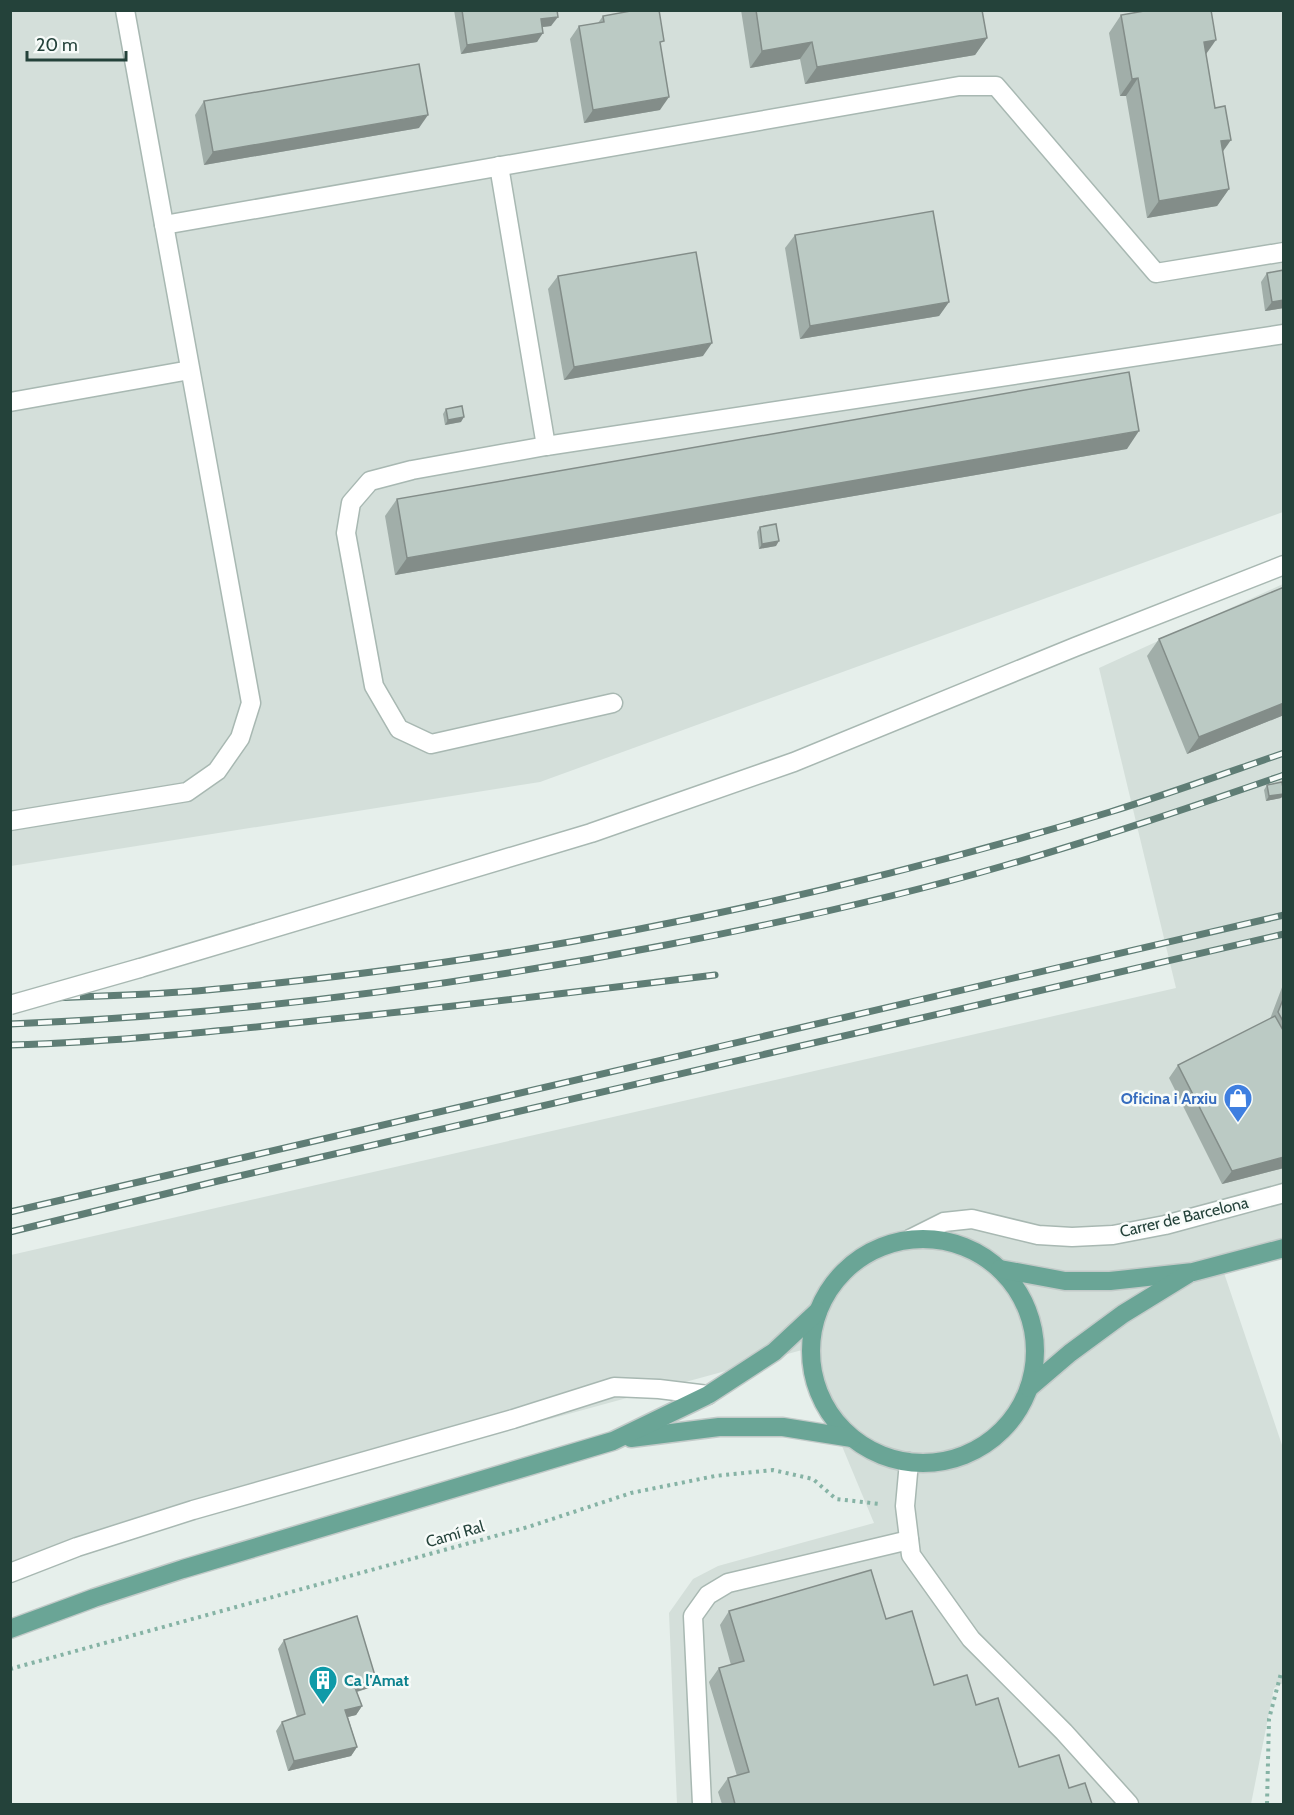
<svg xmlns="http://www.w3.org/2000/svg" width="1294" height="1815" font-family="Cabin,sans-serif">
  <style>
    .built { fill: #d4dfda }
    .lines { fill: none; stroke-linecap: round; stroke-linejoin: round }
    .minor-casing { stroke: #a8b8b2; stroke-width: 21 }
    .major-casing { stroke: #c2cac8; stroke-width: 21 }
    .path { stroke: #86b3a5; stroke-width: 4; stroke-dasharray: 3 4.5; stroke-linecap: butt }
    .minor { stroke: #fff; stroke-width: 18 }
    .major { stroke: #6aa596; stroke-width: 18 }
    .rail-casing { stroke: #5f7d75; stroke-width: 7 }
    .rail { stroke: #f7fbf9; stroke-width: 4.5; stroke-dasharray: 14; stroke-linecap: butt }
    .minor-bridge-casing { stroke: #a8b8b2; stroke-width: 21; stroke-linecap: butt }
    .minor-bridge { stroke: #fff; stroke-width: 18 }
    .wall { fill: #a1aea9 }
    .shaded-wall { fill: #838d89 }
    .building { fill: #bbcac4; stroke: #838d89; stroke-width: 1.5 }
    .labels { text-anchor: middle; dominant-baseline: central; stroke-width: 5; stroke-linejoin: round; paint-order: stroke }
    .shop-label { font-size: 16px; font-weight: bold; fill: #366cbe; stroke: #f7fbf9; text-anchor: end }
    .street-label { font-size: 16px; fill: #24423a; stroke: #f7fbf9 }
    .culture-label { font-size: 16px; font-weight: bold; fill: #0d838f; stroke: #f7fbf9; text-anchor: start }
  </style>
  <rect width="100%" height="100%" fill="#e6efeb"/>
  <g class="built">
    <path d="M11,11H1283V512L540,782L11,866Z"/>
    <path d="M1283,584V1249L1221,1264L1283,1448V1683L1274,1688L1251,1804H677L669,1613L693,1579L718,1566L874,1523L802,1350L145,1530L11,1578V1255L1176,988L1099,668Z"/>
  </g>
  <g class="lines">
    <g class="minor-casing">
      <g id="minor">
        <path d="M499,166L546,446"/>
        <path d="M164,225L959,86H996L1156,273L1284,252"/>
        <path d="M10,402L190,370"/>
        <path d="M613,703L431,744L399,729L374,686L346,533L351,503L370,481L412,470L546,446L1284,334"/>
        <path d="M10,821L187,792L217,771L240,738L251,703L125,10"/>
        <path d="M140,968L591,833L794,762L1075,647L1284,565"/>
        <path d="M910,1239L944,1222L972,1219L1038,1235L1072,1237L1113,1235L1165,1225L1284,1193"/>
        <path d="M909,1462L905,1506L911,1555L971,1639L1064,1732L1129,1804"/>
        <path d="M10,1573L77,1547L193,1510L513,1419L614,1387L659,1389L708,1395"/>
        <path d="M702,1804L693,1616L708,1595L728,1583L909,1540"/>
      </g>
    </g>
    <g class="major-casing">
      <g id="major">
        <circle cx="923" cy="1351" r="112"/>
        <path d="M1000,1269L1065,1281H1110L1193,1272L1284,1248"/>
        <path d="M1029,1388L1070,1353L1123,1314L1188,1274"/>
        <path d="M631,1438L719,1427H783L852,1438"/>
        <path d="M10,1629L94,1598L183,1569L613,1441L708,1395L774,1352L818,1311"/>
      </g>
    </g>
    <g class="path">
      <path d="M10,1669L528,1527L631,1493L715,1476L773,1470L813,1479L836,1499L880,1504"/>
      <path d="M1267,1804L1269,1719L1281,1673H1284"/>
    </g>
    <use href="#minor" class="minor"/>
    <use href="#major" class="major"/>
    <g class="rail-casing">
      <g id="rail">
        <path d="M10,1000C76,996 142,996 207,990C293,982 380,972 466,959C684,926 899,876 1110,812C1168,794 1226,773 1284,753"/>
        <path d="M10,1024C231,1015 450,987 666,945C779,923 893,898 1003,866C1098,839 1191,807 1284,775"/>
        <path d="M10,1045C115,1042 219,1031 323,1020C454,1007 585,991 715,975"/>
        <path d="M10,1212L1284,915"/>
        <path d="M10,1232L218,1181L1284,934"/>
      </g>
    </g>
    <use href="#rail" class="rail"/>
    <g class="minor-bridge-casing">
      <path id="minor-bridge" d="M10,1005L140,968"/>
    </g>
    <use href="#minor-bridge" class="minor-bridge"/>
  </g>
  <g class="wall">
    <path d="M454,10H557L551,26L542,27L537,42L461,54Z"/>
    <path d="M741,10H982L987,38L975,55L805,84L800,59L750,68Z"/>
    <path d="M1121,15L1206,55L1229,189L1217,206L1147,218L1126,96H1120L1109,33Z"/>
    <path d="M603,16L661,47L660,110L584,123L570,39L579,26L598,23Z"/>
    <path d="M204,101L419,128L204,165L195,115Z"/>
    <path d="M795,235L949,302L939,316L800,339L785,248Z"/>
    <path d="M1267,273L1284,308L1265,311L1261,282Z"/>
    <path d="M558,276L703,356L564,380L548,289Z"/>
    <path d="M446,409L461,422L445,425L443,414Z"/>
    <path d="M1127,449L395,575L385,516L397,499Z"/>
    <path d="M760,527L776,546L759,549L757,532Z"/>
    <path d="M1284,587V715L1187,754L1147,656L1159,639Z"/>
    <path d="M1267,785L1284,791V794L1281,798L1266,801L1264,790Z"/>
    <path d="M1284,982V1168L1222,1184L1169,1078L1178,1065L1270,1019Z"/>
    <path d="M729,1611L886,1619L934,1685L976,1705L1019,1767L1069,1788L1092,1804H722L718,1792L728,1778L737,1776L709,1682L719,1668L731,1665L720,1625Z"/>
    <path d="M284,1640L376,1679L369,1688L357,1692L362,1706L356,1715L348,1717L357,1747L351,1756L288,1771L276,1731L282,1722L297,1717L278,1649Z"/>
  </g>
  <g class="shaded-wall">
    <path d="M558,17L551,26L534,28L541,19Z"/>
    <path d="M543,33L537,42L461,54L467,45Z"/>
    <path d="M987,38L975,55L805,84L817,67Z"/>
    <path d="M1216,40L1204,57V42Z"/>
    <path d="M812,42L800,59L750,68L762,51Z"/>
    <path d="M1138,78L1126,96H1120L1132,79Z"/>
    <path d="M669,97L660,110L584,123L593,110Z"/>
    <path d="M428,115L419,128L204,165L213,152Z"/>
    <path d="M1231,140L1219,157L1221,141Z"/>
    <path d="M1229,189L1217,206L1147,218L1159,201Z"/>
    <path d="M1284,300V308L1265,311L1272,302Z"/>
    <path d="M949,302L939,316L800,339L810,326Z"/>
    <path d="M712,343L703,356L564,380L574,367Z"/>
    <path d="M464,417L461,422L445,425L448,420Z"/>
    <path d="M1139,431L1127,449L395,575L407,558Z"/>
    <path d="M779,541L776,546L759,549L762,544Z"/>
    <path d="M1284,703V715L1187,754L1199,737Z"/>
    <path d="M1284,794L1281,798L1266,801L1269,796Z"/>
    <path d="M1284,1157V1168L1222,1184L1232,1171Z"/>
    <path d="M376,1679L369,1688L348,1694L354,1685Z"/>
    <path d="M362,1706L356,1715L339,1719L345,1710Z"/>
    <path d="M357,1747L351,1756L288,1771L294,1761Z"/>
  </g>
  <g class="building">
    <path d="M462,10H557L558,17L541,19L543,33L467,45Z"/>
    <path d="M636,10H659L664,41L660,42L669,97L593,110L579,26L604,22L603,16Z"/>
    <path d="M756,10H982L987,38L817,67L812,42L762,51Z"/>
    <path d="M1150,10H1211L1216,40L1204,42L1215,108L1225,106L1231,140L1221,141L1229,189L1159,201L1138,78L1132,79L1121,15Z"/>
    <path d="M419,64L428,115L213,152L204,101Z"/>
    <path d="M933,211L949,302L810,326L795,235Z"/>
    <path d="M696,252L712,343L574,367L558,276Z"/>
    <path d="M1284,270V300L1272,302L1267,273Z"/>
    <path d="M1129,372L1139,431L407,558L397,499Z"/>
    <path d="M462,406L464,417L448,420L446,409Z"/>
    <path d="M776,524L779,541L762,544L760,527Z"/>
    <path d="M1284,587V703L1199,737L1159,639Z"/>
    <path d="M1282,782L1284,794L1269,796L1267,785Z"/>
    <path d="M1284,997V1023L1278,1012Z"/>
    <path d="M1275,1016L1284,1032V1157L1232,1171L1178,1065Z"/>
    <path d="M871,1570L886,1619L912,1611L934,1685L967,1675L976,1705L998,1698L1019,1767L1059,1755L1069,1788L1085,1783L1092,1804H735L728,1778L749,1772L719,1668L744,1661L729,1611Z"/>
    <path d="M357,1616L376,1679L354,1685L362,1706L345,1710L357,1747L294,1761L282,1722L305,1714L284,1640Z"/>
  </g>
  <defs>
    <g id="shop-pin" transform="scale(1.5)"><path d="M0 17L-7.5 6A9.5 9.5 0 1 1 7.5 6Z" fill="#3f7fe0" stroke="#f7fbf9"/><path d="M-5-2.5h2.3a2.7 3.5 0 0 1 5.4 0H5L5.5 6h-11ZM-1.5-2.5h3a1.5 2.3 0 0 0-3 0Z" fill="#fff"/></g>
    <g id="building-pin" transform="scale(1.5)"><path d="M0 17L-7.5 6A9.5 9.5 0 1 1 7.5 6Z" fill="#0f9aa8" stroke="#f7fbf9"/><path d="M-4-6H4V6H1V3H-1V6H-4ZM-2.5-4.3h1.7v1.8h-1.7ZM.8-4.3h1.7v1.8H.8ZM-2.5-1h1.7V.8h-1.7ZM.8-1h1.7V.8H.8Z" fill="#fff"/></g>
  </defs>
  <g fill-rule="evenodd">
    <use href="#shop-pin" x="1238" y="1098"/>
    <use href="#building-pin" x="323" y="1680"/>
  </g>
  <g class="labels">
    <g class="shop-label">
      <text x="1217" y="1098">Oficina i Arxiu</text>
    </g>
    <g class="street-label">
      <text transform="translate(1184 1217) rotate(-13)">Carrer de Barcelona</text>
      <text transform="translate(455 1534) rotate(-16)">Camí Ral</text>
    </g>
    <g class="culture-label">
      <text x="344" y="1680">Ca l'Amat</text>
    </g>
  </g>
  <rect width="1294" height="1815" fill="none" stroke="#24423a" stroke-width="24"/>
  <path d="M27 51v9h99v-9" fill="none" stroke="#24423a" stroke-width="3"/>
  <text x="36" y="51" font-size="18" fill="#24423a" stroke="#f7fbf9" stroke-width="4.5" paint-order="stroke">20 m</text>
</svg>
